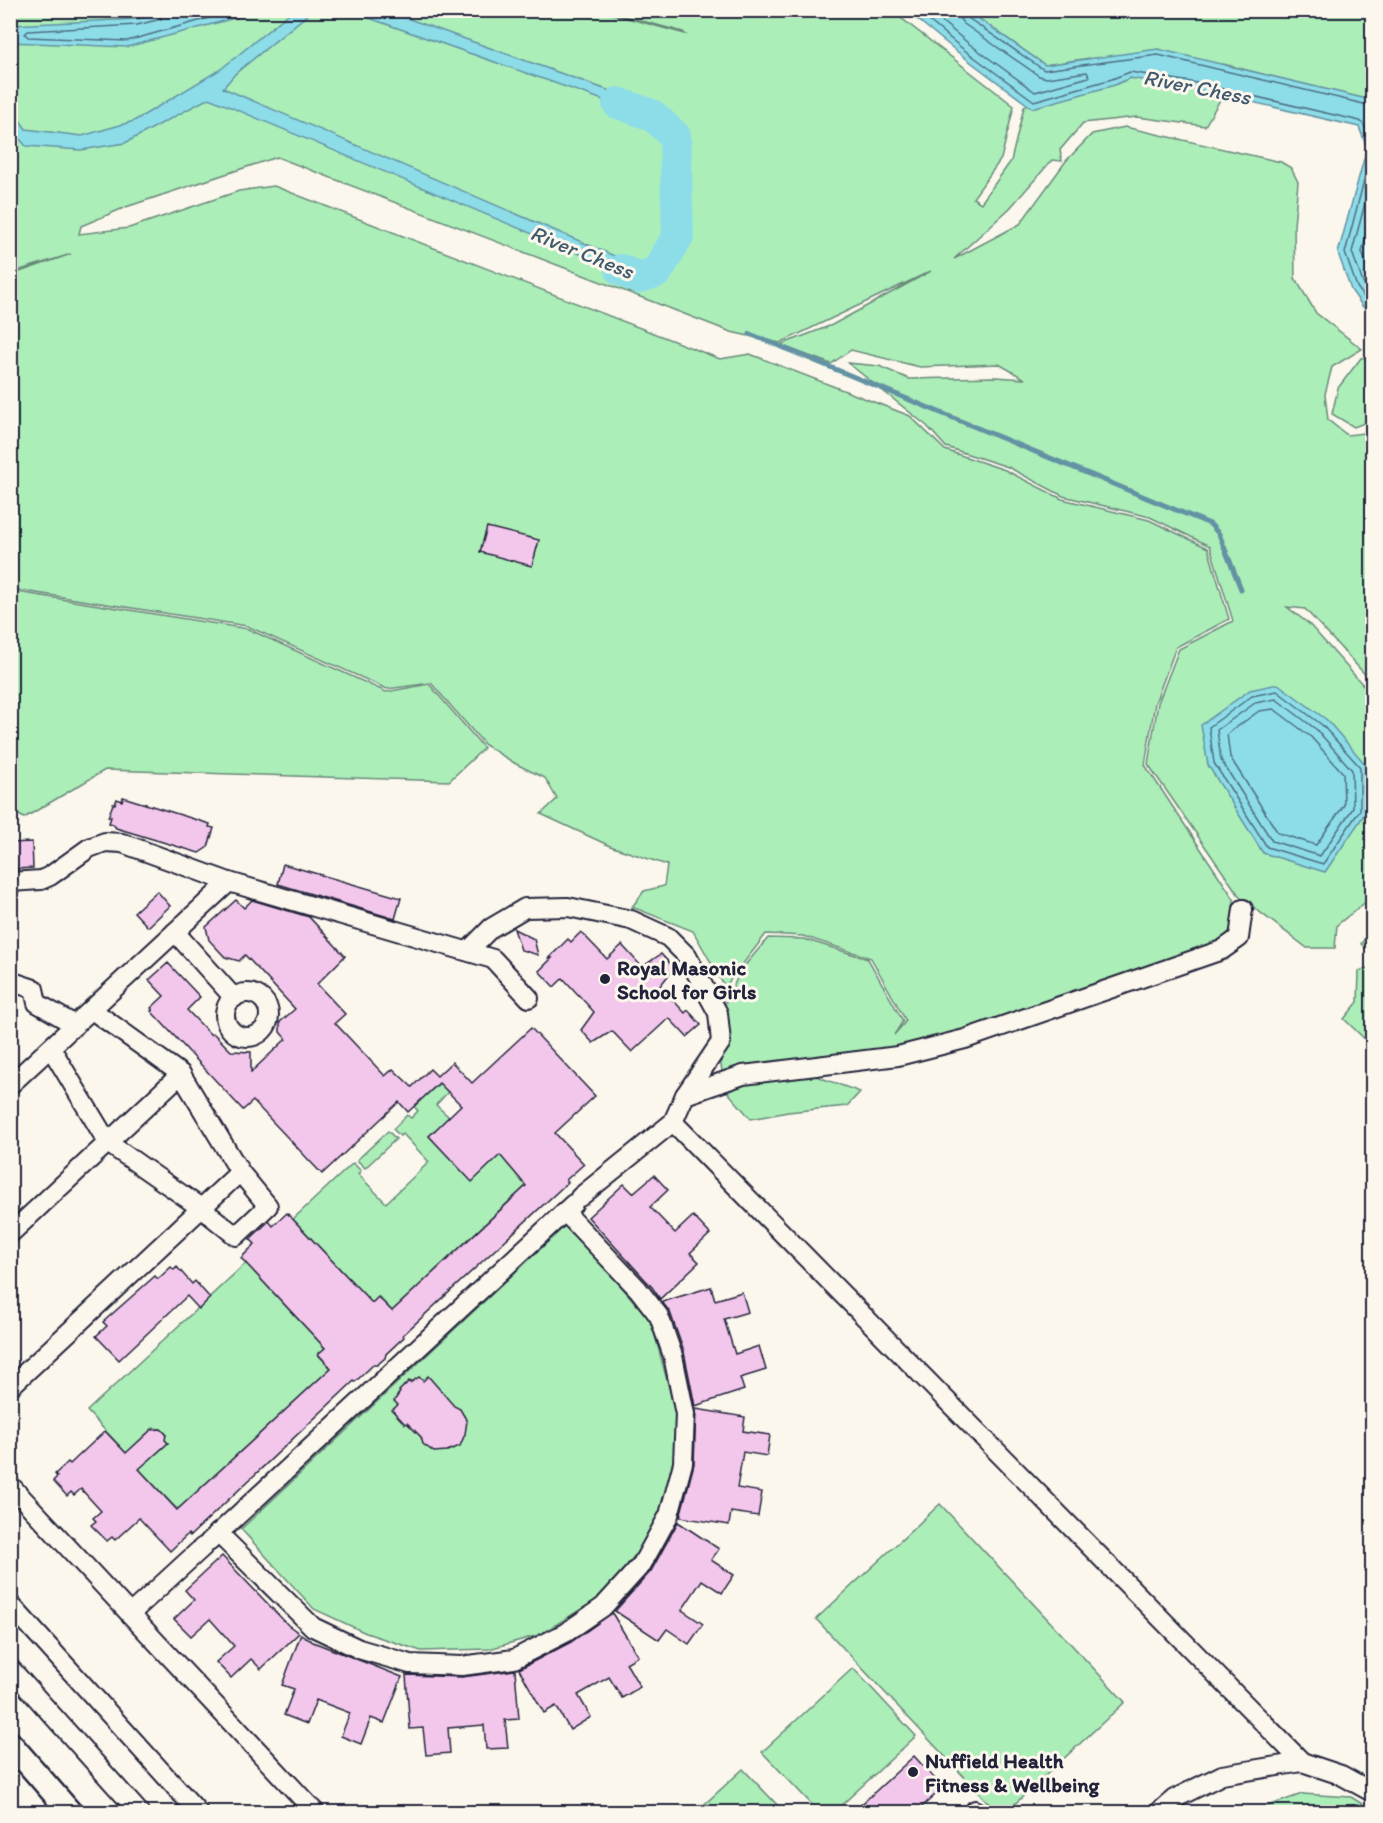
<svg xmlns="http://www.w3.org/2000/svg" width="1383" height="1823" font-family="Itim,sans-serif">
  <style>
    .green { fill: #aceeb8; stroke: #67887a; stroke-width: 1.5 }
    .water { fill: #8ddde9; stroke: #6292a3; stroke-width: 1.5 }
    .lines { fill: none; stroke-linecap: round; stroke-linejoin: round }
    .shore { stroke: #4d6d81; stroke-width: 1.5 }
    .stream { stroke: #6292a3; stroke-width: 5 }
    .river { stroke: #8ddde9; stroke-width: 32 }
    .building { fill: #f3c7ec; stroke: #22223b; stroke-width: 1.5 }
    .minor-casing { stroke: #22223b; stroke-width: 22 }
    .major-casing { stroke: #22223b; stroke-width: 27 }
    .minor { stroke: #fbf7ec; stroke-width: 18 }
    .major { stroke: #fbf7ec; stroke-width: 22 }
    .poi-dot { fill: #22223b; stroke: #fbf7ec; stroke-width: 2 }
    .labels { text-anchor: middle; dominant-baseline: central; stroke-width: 6; stroke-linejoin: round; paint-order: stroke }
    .poi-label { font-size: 21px; font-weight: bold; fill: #22223b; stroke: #fbf7ec; text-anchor: start }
    .water-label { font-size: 22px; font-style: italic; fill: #425a6f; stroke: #fbf7ec }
  </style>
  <rect width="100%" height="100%" fill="#fbf7ec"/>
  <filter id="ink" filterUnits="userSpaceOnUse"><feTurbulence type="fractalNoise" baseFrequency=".0167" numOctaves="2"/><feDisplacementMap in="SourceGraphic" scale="12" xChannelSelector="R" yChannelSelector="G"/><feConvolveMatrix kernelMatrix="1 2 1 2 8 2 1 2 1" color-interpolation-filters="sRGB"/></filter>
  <g filter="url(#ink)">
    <g class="green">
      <path d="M598,10L685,34L683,32L605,11H892L1014,106L1001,159L973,198L981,203L1011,161L1024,107L1090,58L1045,65L968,11H1372V102L1223,64L1221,98L1205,126L1137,117L1083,123L1060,150L1062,161L1052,160L1010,208L954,259L1020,224L1066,161L1092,134L1125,127L1281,162L1291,168L1298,182L1294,226L1295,278L1316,313L1362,349L1332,367L1325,394L1328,420L1347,435L1372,432V682L1305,609L1287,607L1309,624L1372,695V897L1337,925L1335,948H1307L1240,897L1148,764L1158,703L1179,649L1233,621L1210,546L1150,517L1063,496L1008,467L946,447L927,426L848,363L879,366L909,379L995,377L1025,379L999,364L920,367L851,350L831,364L780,345L832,325L931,271L780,343L731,332L277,157L126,207L81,226L79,234L129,228L239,191L274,186L720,359L750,354L910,416L945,450L1005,470L1062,499L1149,520L1208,548L1229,619L1176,647L1155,703L1145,765L1234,899V925L1223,940L949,1038L878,1054L883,1047L862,1061L779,1065L784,1080L813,1075L860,1092L847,1106L788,1112L751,1119L725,1089L721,1065L724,1006L741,970L768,938L804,939L868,959L903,1021L894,1035L906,1021L871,958L803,936L766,934L725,987L693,931L632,907L644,891L664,886L667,865L610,846L541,814L557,799L545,778L516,764L485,745L431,683L387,689L247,626L11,589V275L71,254L11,273V11Z"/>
      <path d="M1372,356V420L1354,427L1332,414L1338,388L1361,358Z"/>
      <path d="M11,591L248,629L386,692L429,684L484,748L449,781L105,770L24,818L11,810Z"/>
      <path d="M1372,928V954L1361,944Z"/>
      <path d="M1372,966V1046L1344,1019L1358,1002L1359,971Z"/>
      <path d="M440,1083L448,1092L436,1105L449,1117L429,1136L472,1181L516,1140L532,1180L392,1311L379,1297L372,1303L293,1219L353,1163L361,1171L358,1174L386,1203L429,1162L403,1134L400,1136L393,1129L407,1115L411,1118L418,1111L414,1106Z"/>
      <path d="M388,1131L396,1139L365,1168L357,1160Z"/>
      <path d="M567,1224L651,1321L678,1421L672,1474L662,1510L642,1546L603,1596L539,1635L489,1649L421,1651L366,1633L314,1609L241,1529Z"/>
      <path d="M246,1263L325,1348L318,1355L331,1368L179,1508H176L135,1465L146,1463L168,1443L165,1440L166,1434L161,1429L153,1428L132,1448L129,1456L87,1411Z"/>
      <path d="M940,1504L1125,1702L1006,1812H997L816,1619Z"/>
      <path d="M853,1668L916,1736L834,1812H819L762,1752Z"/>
      <path d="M743,1769L784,1812H696Z"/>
      <path d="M1302,1794L1351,1797L1372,1810V1812H1258L1257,1810Z"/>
    </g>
    <g class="water">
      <path d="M169,11H261L127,47L11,42V25L137,19Z"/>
      <path d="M292,11H312L236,73L223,88L647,270L662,266L682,234L679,139L660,120L349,11H387L666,111L689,133L692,237L670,275L656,286L209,98L125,143L81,150L26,146L11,129V107L26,129L82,136L134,121L221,69Z"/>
      <path d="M907,11H968L1045,65L1158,49L1371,100L1372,102V310L1363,307L1351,290L1338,253L1367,148L1359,127L1196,89L1130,78L1115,85L1032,108L960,54Z"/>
      <path d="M1278,684L1327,720L1366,765V812L1325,872L1263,853L1208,765L1201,725L1250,690Z"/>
    </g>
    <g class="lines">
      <g class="shore">
        <path d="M164,10L161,19L137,25L28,31L25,34L28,37L127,41L238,10"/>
        <path d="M916,10L963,49L1034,101L1112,79L1130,72L1197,83L1360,121L1364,125L1372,146"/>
        <path d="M928,10L968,43L1035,92L1089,77L1087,72L1047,78L1039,76L964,24L959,18L958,10"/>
        <path d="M966,10L968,18L1044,70L1158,55L1372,106"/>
        <path d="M1372,150L1345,253L1357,287L1367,301L1372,304"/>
        <path d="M1372,177L1352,252L1363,283L1372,296"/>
        <path d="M1372,210L1362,252L1372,281"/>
        <path d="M1277,691L1322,725L1360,767V810L1323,864L1267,847L1214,763L1209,727L1252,696Z"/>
        <path d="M1276,699L1317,730L1352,770L1353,808L1320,856L1272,841L1221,760L1217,730L1255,703Z"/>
        <path d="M1274,709L1311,737L1343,773L1344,805L1316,845L1278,833L1230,757L1227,734L1259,711Z"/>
      </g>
      <path class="stream" d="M750,334L1210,524L1219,534L1241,589"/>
      <path class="river" d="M618,103L652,115L675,136L678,236L657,272L638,278L621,270"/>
    </g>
    <g class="building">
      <path d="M487,527L539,540L532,566L480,552Z"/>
      <path d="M123,797L210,824L209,827L214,828L208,847L199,853L116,828L113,824L109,823L111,817H108L113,804H115L117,799L122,801Z"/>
      <path d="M32,842L33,868L16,869V865H10V843Z"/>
      <path d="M283,864L401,898L395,919L278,884Z"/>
      <path d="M157,891L170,906L148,927L134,912Z"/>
      <path d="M236,900L244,908L252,900L309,917L345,956L317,984L345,1014L335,1023L385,1076L393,1069L412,1087L430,1069L437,1076L452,1062L472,1083L531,1028L595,1096L555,1133L584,1164L566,1180L568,1182L403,1335L404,1337L386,1354L385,1358L377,1365H373L355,1382L354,1381L190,1536L188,1534L170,1551L139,1518L115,1540L112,1537L107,1541L91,1525L96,1521L93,1518L101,1511L81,1489L74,1495L71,1492L67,1496L53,1481L57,1477L55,1474L68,1462L70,1464L105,1431L126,1453L151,1430L161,1429L166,1434L165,1440L168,1443L139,1469L177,1510L331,1368L318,1354L325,1348L241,1258L255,1244L250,1239L269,1221L273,1226L287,1213L372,1303L378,1297L392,1311L526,1186L500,1155L472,1182L429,1136L461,1105L439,1083L408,1112L399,1102L322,1174L253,1101L243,1110L151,1011L153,1010L151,1008L164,996L149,980L168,963L200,997L187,1010L211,1035L213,1033L231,1051L251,1052V1072L286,1039L280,1032V1022L295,1009L245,955L239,961L225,957L209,940L206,927Z"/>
      <path d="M514,929L534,939L538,955L521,950Z"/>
      <path d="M581,932L607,959L622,945L642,967L661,954L674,968L660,986L685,1013L688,1010L701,1025L687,1037L669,1018L632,1052L612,1031L593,1043L581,1030L594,1012L563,978L554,987L539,971L552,958H549L568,939L571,942Z"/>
      <path d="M654,1175L668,1190L650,1207L675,1233L693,1216L710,1234L690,1253L699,1262L660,1299L652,1287L588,1217L624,1184L633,1193Z"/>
      <path d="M171,1267L174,1270L177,1267L192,1284L195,1281L210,1298L199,1309L187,1296L119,1360L96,1336L107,1326L103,1322L155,1276L158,1279Z"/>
      <path d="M711,1287L715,1300L742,1292L748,1312L724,1319L735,1354L759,1346L766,1370L740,1378L744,1390L695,1406L684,1352L670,1312L662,1302Z"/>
      <path d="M428,1376L454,1406L460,1409L467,1421L465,1434L460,1446L447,1451L434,1452L423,1444L421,1437L407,1423L405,1424L392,1410L398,1405L394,1401L400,1392L399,1391L409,1381L410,1383L419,1377L423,1381Z"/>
      <path d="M696,1409L745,1417L743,1431L770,1435L767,1456L743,1452L737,1488L762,1492L758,1516L731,1512L729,1525L680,1517L694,1464Z"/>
      <path d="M678,1522L719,1549L711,1560L734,1575L722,1593L702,1580L682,1610L703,1624L689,1644L667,1629L659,1640L615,1611L651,1571Z"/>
      <path d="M222,1556L288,1625L299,1633L261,1669L251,1659L231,1678L216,1662L234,1646L210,1619L191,1636L174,1619L194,1600L185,1590Z"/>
      <path d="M612,1613L638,1656L626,1663L640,1687L622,1698L609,1677L578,1695L591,1717L570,1730L556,1706L544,1713L519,1669L571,1642Z"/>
      <path d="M301,1634L313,1642L402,1677L384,1723L371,1718L361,1744L341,1736L350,1713L316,1700L307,1724L284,1715L294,1689L282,1685Z"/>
      <path d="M515,1670L519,1719L505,1720L508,1748L486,1749L484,1725L448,1728L450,1753L426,1755L423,1728L410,1729L406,1675L462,1677Z"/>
      <path d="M914,1756L943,1788L916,1812H853Z"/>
    </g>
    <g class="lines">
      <g class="minor-casing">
        <g id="minor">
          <path d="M10,882L41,880L50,876L89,848L105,842L122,843L229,882"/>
          <path d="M175,932L234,998"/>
          <path d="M468,951L491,928L525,908L568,907L631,920L668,937L687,956L718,1013L721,1042L685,1095L673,1122L580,1197"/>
          <path d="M10,981L34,989L37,1003L75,1025"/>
          <circle cx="247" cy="1015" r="22"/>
          <path d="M51,1048L108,1143L201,1208L236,1236L268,1206L240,1172"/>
          <path d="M10,1085L229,882L493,959L529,998"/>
          <path d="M685,1095L743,1075L898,1056L965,1039L1222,950L1239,938L1243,909"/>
          <path d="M673,1122L1302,1762"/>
          <path d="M10,1234L181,1074"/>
          <path d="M10,1387L240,1172L181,1074L92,1010"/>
          <path d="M10,1485L130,1614L203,1547"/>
          <path d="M218,1533L313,1627L359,1649L410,1664L462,1666L514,1659L565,1633L603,1607L642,1564L669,1515L683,1463L685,1414L673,1356L659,1316L638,1289L565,1212"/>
          <path d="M209,1542L573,1204"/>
          <path d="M10,1604L198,1812"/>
          <path d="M130,1614L315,1812"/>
          <path d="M10,1668L139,1812"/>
          <path d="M975,1810L978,1812"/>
          <path d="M1159,1812L1174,1799L1222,1775L1302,1762L1341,1775L1372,1792"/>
        </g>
      </g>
      <g class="major-casing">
        <path id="major" d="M10,1743L70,1812"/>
      </g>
      <use href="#minor" class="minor"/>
      <use href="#major" class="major"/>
    </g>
  </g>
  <g class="poi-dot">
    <circle cx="605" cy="979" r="6"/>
    <circle cx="913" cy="1772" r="6"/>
  </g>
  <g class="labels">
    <g class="poi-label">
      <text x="617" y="967">Royal Masonic<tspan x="617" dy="24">School for Girls</tspan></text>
      <text x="925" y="1760">Nuffield Health<tspan x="925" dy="24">Fitness &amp; Wellbeing</tspan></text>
    </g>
    <g class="water-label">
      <text transform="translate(1197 87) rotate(11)">River Chess</text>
      <text transform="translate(582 252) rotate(22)">River Chess</text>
    </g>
  </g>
  <rect width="1383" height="1823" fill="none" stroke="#fbf7ec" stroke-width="36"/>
  <rect x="18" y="18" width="1347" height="1787" fill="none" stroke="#22223b" stroke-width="2" filter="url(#ink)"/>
</svg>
